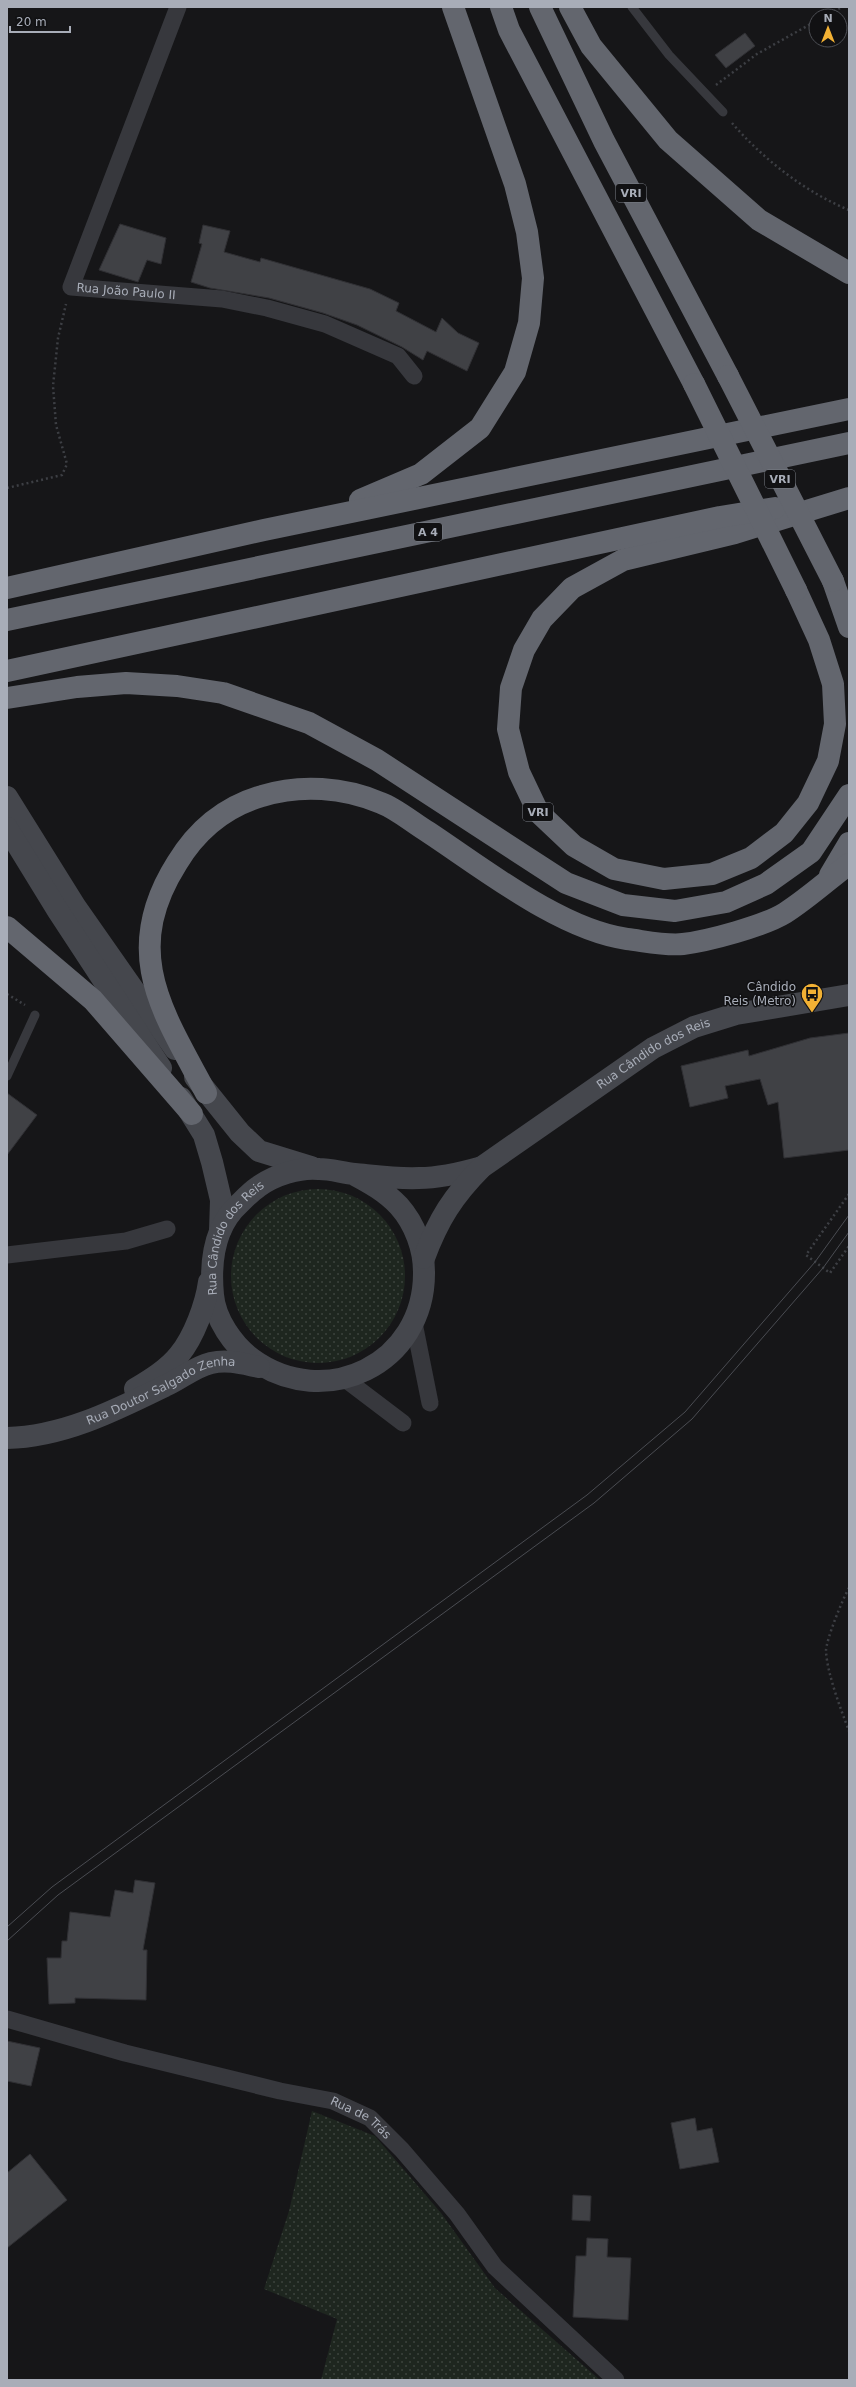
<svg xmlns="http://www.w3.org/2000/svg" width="856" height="2387" font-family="'DejaVu Sans',sans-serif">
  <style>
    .grass { fill: url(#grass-dots) }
    .building { fill: #404145; stroke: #303034 }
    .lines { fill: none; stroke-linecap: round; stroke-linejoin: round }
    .path { stroke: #3d3f44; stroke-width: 2.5; stroke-dasharray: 2 3; stroke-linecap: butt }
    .service { stroke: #37383d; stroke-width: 9 }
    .minor { stroke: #37383d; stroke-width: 17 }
    .secondary { stroke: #45474d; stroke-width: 22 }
    .motorway { stroke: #63666e; stroke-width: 22 }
    .tram { stroke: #4a4c52; stroke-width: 1 }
    .motorway-bridge { stroke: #63666e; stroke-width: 22 }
    .labels { text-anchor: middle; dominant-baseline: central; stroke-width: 3; stroke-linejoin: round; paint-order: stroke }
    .shield { fill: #111113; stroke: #7b7e86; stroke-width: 1 }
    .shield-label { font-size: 11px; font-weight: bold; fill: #a8adb8 }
    .street-label { font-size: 12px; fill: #a8adb8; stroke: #111113 }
    .poi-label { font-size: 12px; fill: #a8adb8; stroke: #111113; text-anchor: end }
  </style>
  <defs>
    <pattern id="grass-dots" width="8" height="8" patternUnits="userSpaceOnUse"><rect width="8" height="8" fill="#1e261f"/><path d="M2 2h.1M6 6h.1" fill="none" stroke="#3c433d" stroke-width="1.8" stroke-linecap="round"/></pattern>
  </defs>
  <rect width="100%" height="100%" fill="#161618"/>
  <g class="grass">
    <circle cx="318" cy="1276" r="87"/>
    <path d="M312,2111L375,2136L441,2213L495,2288L600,2380H321L337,2319L264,2289L289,2211Z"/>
  </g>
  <g class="building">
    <path d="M745,33L755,46L726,68L715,55Z"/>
    <path d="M120,224L166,238L161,264L147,260L138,282L99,270Z"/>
    <path d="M203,225L230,231L224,252L260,262L261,258L370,289L399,303L396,311L436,332L442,318L458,333L479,343L467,371L427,351L423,360L402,347L357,325L323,313L269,298L210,288L191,282L202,244L199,243Z"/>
    <path d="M849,1033V1150L784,1158L778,1102L768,1105L760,1079L725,1086L728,1098L690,1107L681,1066L748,1050L749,1056L810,1038Z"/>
    <path d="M7,1093L37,1115L7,1155Z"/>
    <path d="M135,1880L155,1883L143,1950H147L146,2000L75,1998V2003L49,2004L47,1958H61L62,1941H67L70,1912L110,1917L115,1890L133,1893Z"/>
    <path d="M7,2041L40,2048L31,2086L7,2081Z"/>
    <path d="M695,2118L697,2131L712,2128L719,2162L680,2169L671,2123Z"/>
    <path d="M30,2154L67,2200L7,2248V2173Z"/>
    <path d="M573,2195L591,2196L590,2221L572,2220Z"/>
    <path d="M587,2238L608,2239L607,2257L631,2258L628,2320L573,2317L576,2256H586Z"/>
  </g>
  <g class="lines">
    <g class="path">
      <path d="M825,16L842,7"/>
      <path d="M716,85L757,54L816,21"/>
      <path d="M732,123C763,159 805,192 849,210"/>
      <path d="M7,488L62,475L67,464L56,425L53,386L58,338L66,304"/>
      <path d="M7,994L25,1005"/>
      <path d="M849,1194L806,1255L830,1273L849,1246"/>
      <path d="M849,1588C843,1598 826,1640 826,1651C827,1673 841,1710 849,1731"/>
    </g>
    <g class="service">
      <path d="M632,7L669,55L723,112"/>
      <path d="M7,1076L35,1015"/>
    </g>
    <g class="minor">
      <path id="s1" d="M178,7L71,287L222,299L267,308L325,324L398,356L414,376"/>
      <path d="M7,1255L126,1241L167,1229"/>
      <path d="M414,1323L430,1403"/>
      <path d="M345,1379L403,1423"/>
      <path id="s2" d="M7,2019L125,2053L280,2091L333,2101L370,2118L402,2150L457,2214L495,2267L616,2380"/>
    </g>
    <g class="secondary">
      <path d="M7,797L75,906L175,1049"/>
      <path d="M7,828L58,911L161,1068"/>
      <path d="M195,1077L240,1133L259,1151L311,1167"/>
      <path d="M181,1098L204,1135L212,1162L221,1200L220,1231"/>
      <path id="s3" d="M353,1174C370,1183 386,1192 399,1206C415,1224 424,1249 424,1272C425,1364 325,1412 252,1359C233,1345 215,1319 213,1295C210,1263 214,1226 240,1203C246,1197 252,1191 258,1187C274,1175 300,1167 319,1169C331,1169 343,1173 355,1174C376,1176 398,1179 419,1178C441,1178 461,1173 482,1167"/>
      <path id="s4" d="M424,1258C438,1220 453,1196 482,1167L653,1048L694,1027L736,1014L849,995"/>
      <path d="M135,1389C150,1380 168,1369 179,1355C194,1337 206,1304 209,1282"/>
      <path id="s5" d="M7,1438C63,1437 116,1410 165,1386C181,1379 194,1367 211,1363C228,1359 244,1364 259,1367"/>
    </g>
    <g class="motorway">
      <path d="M501,7L509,30L694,384"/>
      <path d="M540,7L604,141L728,376"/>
      <path d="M570,7L591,46L668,140L759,220L849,273"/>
      <path d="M360,500L421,474L480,428L515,372L529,323L533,278L527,232L515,184L453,7"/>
      <path d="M833,581L849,627"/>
      <path d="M7,588L264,530L849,409"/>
      <path d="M796,590L819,640L833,684L835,724L828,761L808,803L784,833L751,858L712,874L664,879L614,869L574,846L538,812L519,772L508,729L511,688L524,650L542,619L572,588L623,560L735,533L849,498"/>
      <path d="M7,620L849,443"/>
      <path d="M7,671L720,517L775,508"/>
      <path d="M7,698L77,687L126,683L177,686L223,693L309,723L377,760L566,883L623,905L675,911L726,902L766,884L811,852L849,795"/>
      <path d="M830,875L849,843"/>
      <path d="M7,927L93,1000L192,1114"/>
      <path d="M206,1093C163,1012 120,953 177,863C197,830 224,807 262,796C300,784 344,787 381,803C397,809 413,823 428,832C484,869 561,930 627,939C644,941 666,946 683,944C708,941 764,926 785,913C807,899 828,880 849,864"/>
    </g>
    <g class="tram">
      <path d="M7,1927L52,1887L587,1495L685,1412L815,1262L849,1215"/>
      <path d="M7,1941L58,1895L594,1503L692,1419L823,1268L849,1232"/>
    </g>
    <g class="motorway-bridge">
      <path d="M728,376L833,581"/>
      <path d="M694,384L796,590"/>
    </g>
  </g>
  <defs>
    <g id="bus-pin" transform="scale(1.15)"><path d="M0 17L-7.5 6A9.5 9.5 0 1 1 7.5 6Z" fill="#f2b134" stroke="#111113"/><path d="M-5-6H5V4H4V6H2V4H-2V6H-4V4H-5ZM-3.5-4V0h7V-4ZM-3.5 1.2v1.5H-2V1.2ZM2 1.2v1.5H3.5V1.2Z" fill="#111"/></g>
  </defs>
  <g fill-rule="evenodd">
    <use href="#bus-pin" x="812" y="994"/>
  </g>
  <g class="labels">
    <g class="shield">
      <rect x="616" y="184" width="30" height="18" rx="3"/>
      <rect x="765" y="470" width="30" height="18" rx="3"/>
      <rect x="414" y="523" width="28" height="18" rx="3"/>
      <rect x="523" y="803" width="30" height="18" rx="3"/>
    </g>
    <g class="shield-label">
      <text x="631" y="193">VRI</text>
      <text x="780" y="479">VRI</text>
      <text x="428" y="532">A 4</text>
      <text x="538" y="812">VRI</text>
    </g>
    <g class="street-label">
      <text stroke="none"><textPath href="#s1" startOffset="355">Rua João Paulo II</textPath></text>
      <text stroke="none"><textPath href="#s4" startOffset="315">Rua Cândido dos Reis</textPath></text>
      <text stroke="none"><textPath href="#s3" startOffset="510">Rua Cândido dos Reis</textPath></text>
      <text stroke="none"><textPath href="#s5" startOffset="163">Rua Doutor Salgado Zenha</textPath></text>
      <text stroke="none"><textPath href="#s2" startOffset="369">Rua de Trás</textPath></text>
    </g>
    <g class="poi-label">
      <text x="796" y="987">Cândido<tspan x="796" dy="14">Reis (Metro)</tspan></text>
    </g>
  </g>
  <rect width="856" height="2387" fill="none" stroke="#a8adb8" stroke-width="16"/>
  <g transform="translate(828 28)"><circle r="19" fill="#111113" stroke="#4d4f55"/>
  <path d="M0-3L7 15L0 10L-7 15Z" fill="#f2b134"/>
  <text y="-6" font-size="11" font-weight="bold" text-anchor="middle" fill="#a8adb8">N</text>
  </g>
  <path d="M10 26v6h60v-6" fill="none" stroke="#a8adb8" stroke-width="2"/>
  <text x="16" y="26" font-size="12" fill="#a8adb8" stroke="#111113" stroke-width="3" paint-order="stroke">20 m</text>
</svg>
